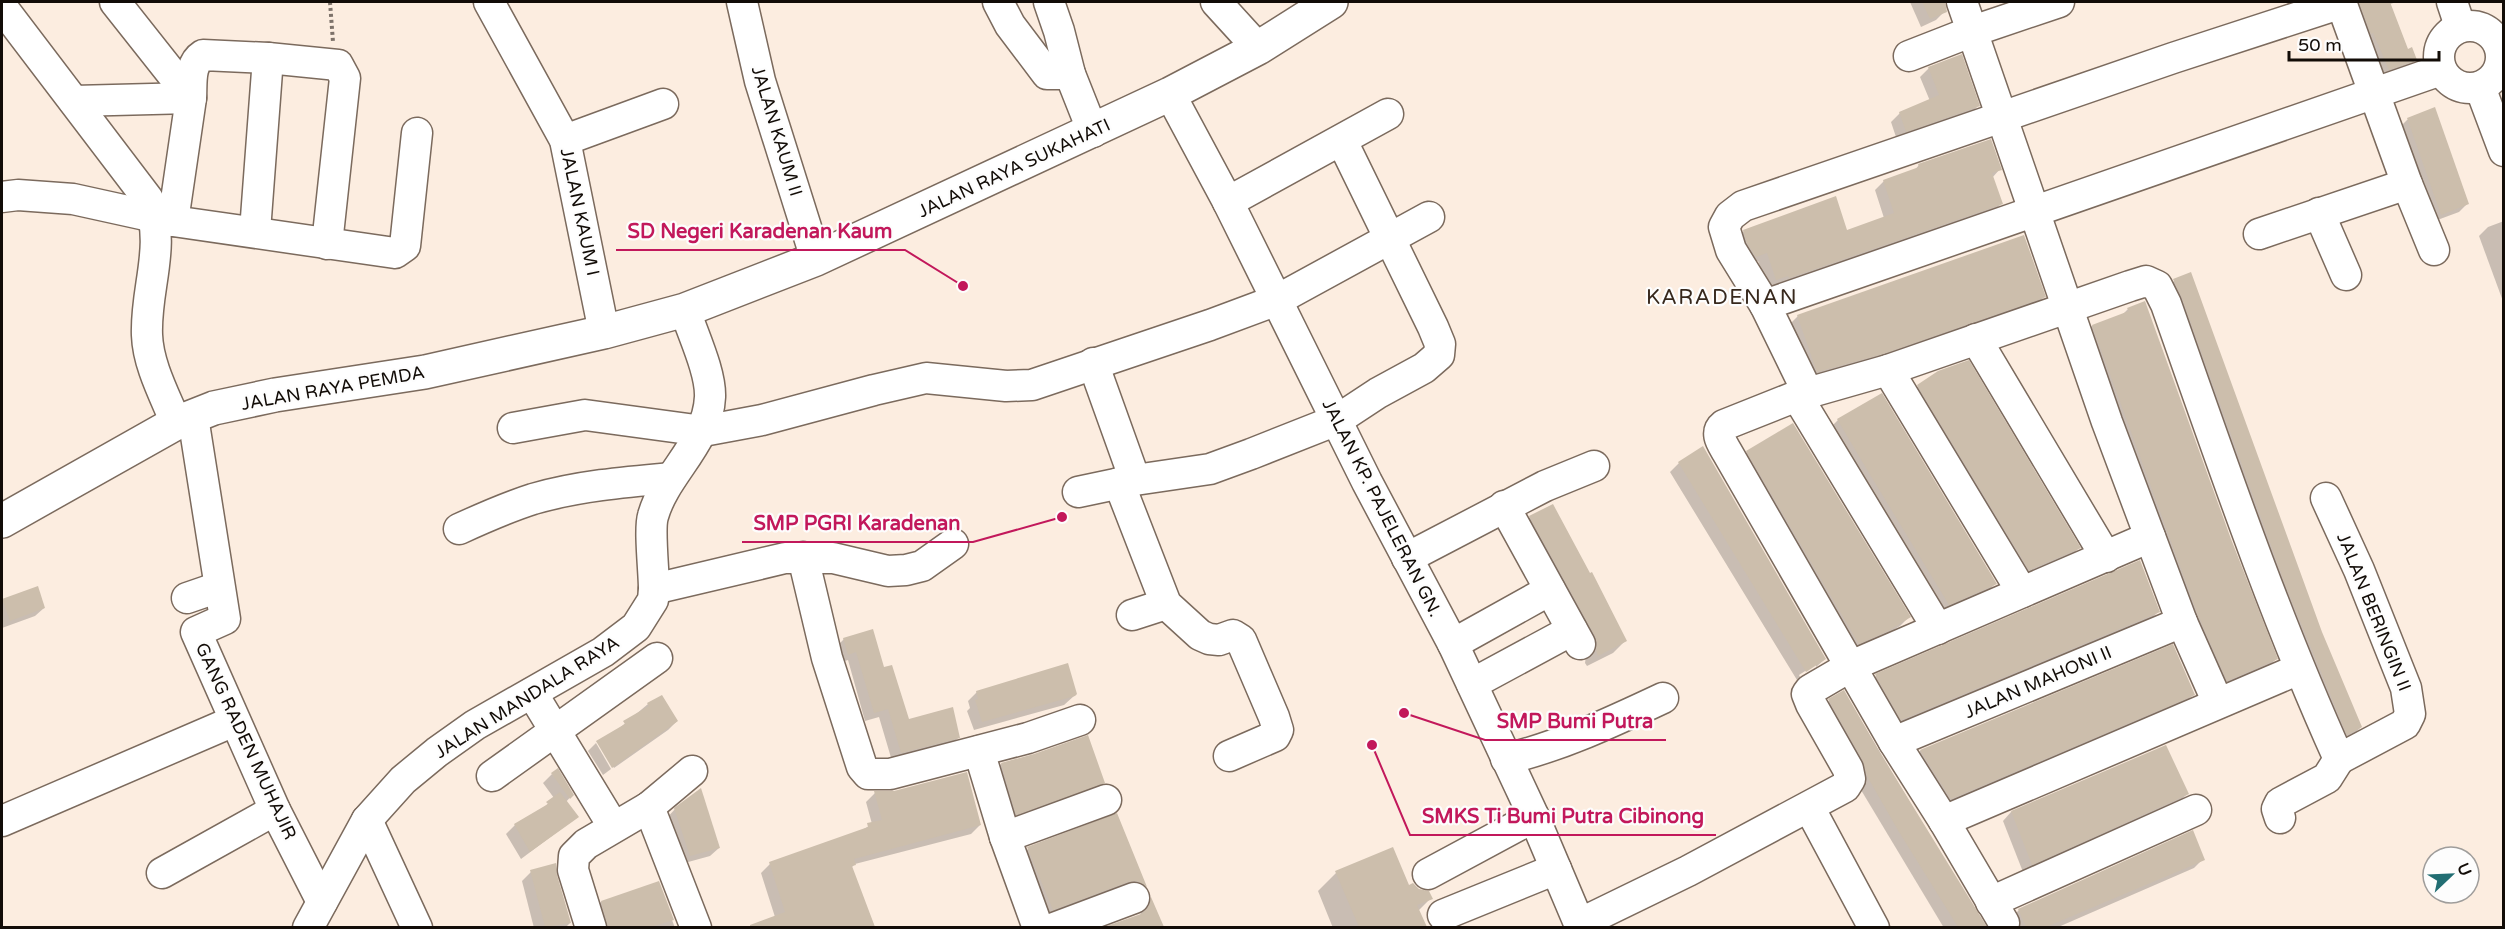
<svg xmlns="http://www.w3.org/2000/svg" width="2505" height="929" font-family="'Varela Round',sans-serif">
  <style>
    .shadow { fill: #0003 }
    .building { fill: #ccbeac }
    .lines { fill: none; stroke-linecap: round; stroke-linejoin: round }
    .minor-casing { stroke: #7b6a5d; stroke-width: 33 }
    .major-casing { stroke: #7b6a5d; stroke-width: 36 }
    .path { stroke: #7d726a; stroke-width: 4; stroke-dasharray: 3 3; stroke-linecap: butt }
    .minor { stroke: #fff; stroke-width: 30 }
    .major { stroke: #fff; stroke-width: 33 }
    .labels { text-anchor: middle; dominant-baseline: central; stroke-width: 4.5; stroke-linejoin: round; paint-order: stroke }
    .street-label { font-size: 18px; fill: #120c07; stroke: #fdfdfd }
    .quarter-label { font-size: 21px; letter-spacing: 1.5px; fill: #37281c; stroke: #fdfdfd }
    .leader { fill: none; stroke: #c2185b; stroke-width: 2 }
    .callout-dot { fill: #c2185b; stroke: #fdfdfd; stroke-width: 2 }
    .callout-label { font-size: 20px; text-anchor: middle; font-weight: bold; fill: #c2185b; stroke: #fdfdfd; stroke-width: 4.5; stroke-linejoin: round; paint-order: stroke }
  </style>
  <rect width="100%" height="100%" fill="#fcede0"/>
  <g class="shadow">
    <path d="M1910,2H1944L1945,11L1936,20L1921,27Z"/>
    <path d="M2347,2H2397L2390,4L2408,51L2416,60L2407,68L2380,78Z"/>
    <path d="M1929,68L1978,106L1969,115L1897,140L1891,122L1900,113L1930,101L1920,77Z"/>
    <path d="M2434,109L2468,203L2459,212L2432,222L2398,129L2407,120Z"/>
    <path d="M1919,165L2000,169L1992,178L2001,204L1992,213L1780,286L1779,284L1768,288L1758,261L1747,265L1735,240L1744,231L1846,232L1884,218L1875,190L1884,181L1914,171Z"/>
    <path d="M2504,221V304L2479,236L2488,227Z"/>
    <path d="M2023,237L2044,297L2035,306L1873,362L1808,380L1789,325L1798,316Z"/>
    <path d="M2190,274L2321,633L2361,727L2352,736L2338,743L2165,290L2174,281Z"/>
    <path d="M2144,303L2230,540L2276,659L2267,668L2218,689L2084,335L2092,326L2122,315L2128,309Z"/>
    <path d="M1918,386L2079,548L2070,557L2020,578L1909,395Z"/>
    <path d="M1881,395L1995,584L1986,593L1940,613L1829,429L1838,420Z"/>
    <path d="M1703,448L1825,659L1816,667V664L1799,675L1800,677L1816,667L1797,680L1670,472L1679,463Z"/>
    <path d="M1747,452L1909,617L1900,626L1877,640L1850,652L1738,461Z"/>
    <path d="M1530,517L1589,575L1625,641L1613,653L1587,666L1585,663L1586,656L1519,529Z"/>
    <path d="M3,601L44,608L35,616L2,628Z"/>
    <path d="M2158,612L2149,621L1892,728L1867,684L1876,676Z"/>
    <path d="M844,639L883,669L908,721L959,737L950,746L892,761L879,717L865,721L848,660L839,663L835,648Z"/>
    <path d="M2172,646L2194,694L2185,703L1941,807L1912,760L1920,751Z"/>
    <path d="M977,692L1074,696L1064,705L974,730L967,711L970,708L968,701Z"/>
    <path d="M1844,692L1985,928H1944L1858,785L1820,709L1829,701Z"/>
    <path d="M648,704L677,721L668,730L614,768L599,742H596L616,731Z"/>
    <path d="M596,743L611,769L603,775L588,751Z"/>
    <path d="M2165,747L2187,794L2178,803L2023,872L2003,821L2011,812Z"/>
    <path d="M1001,764L1103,783L1095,792L1007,822L993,773Z"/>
    <path d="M552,774L572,795L566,802L577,817L521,859L506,834L515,825L540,811L554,798L543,783Z"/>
    <path d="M875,793L980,825L971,834L855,864L851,868L875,928H748L775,917L761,873L770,864L861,831L872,824L866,802Z"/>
    <path d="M675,809L719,848L710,856L681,864L666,819Z"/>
    <path d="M1116,815L1145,887L1137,895L1044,918L1019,857L1028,849Z"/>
    <path d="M2203,859L2194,868L2056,928H2014L2010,919L2019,910Z"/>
    <path d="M531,872L555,875L570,923L565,928H534L522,881Z"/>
    <path d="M1336,873L1408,887L1431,898L1418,911L1425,928H1333L1318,891Z"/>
    <path d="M658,883L675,928H596L592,911L601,902Z"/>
    <path d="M1150,899L1162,928H1109L1140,916L1142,907Z"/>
  </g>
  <g class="building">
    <path d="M1922,2H1945L1947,12L1930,19Z"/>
    <path d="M2359,2H2390L2408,49L2412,47L2417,60L2389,70L2373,33L2371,34Z"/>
    <path d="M1962,54L1980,106L1906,132L1899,112L1939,95L1928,67Z"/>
    <path d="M2435,107L2469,204L2441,215L2407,118Z"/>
    <path d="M1991,139L2002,170L1992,173L2003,204L1789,278L1788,276L1776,280L1767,253L1756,257L1747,243L1743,230L1836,196L1847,230L1894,213L1883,180L1919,167L1918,164Z"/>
    <path d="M2024,235L2046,297L1883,354L1817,372L1797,315Z"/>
    <path d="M2191,272L2322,632L2362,727L2347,735L2285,584L2182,298L2173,279Z"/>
    <path d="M2145,301L2231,539L2278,659L2227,681L2198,615L2092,325L2129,311L2127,308Z"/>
    <path d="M1969,360L2081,548L2029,570L1917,385L1938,371Z"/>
    <path d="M1882,393L1997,584L1949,605L1866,468L1837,419Z"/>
    <path d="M1793,423L1911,617L1888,631L1859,644L1746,451Z"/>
    <path d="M1703,446L1826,659L1806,672L1678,462Z"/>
    <path d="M1553,504L1590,573L1592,572L1627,641L1598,656L1596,650L1597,644L1595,636L1529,516Z"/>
    <path d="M2140,560L2160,612L1901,720L1877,678L1875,674Z"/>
    <path d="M38,586L45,608L10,621L2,599Z"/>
    <path d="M873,629L884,667L892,665L909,719L953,707L960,738L901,753L888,709L874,713L856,652L848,655L843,638Z"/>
    <path d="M2173,644L2195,695L1951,799L1920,750Z"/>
    <path d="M1068,663L1077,694L1075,696L982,722L975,700L978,699L976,691Z"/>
    <path d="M1844,690L1879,751L1987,927H1958L1899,832L1867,776L1863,761L1828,699Z"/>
    <path d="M662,695L678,721L612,768L596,741L625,724L623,721L649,706L647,703Z"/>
    <path d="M1088,735L1105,783L1016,815L1001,763L1034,754Z"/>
    <path d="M2166,745L2189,794L2032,865L2011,811Z"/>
    <path d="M558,768L574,795L570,799L551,773Z"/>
    <path d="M967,772L981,825L854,859L856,865L852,866L875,927H750V925L785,912L769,862L868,827L867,823L882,820L874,791H894Z"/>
    <path d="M701,788L720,848L690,856L674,808Z"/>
    <path d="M560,792L579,817L530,852L514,824L548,804L546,802Z"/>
    <path d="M1117,813L1147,887L1137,881L1128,882L1053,910L1027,847Z"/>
    <path d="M2193,830L2205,860L2046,927H2026L2018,909Z"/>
    <path d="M1393,847L1409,885L1413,883L1419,889L1429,891L1433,899L1417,905L1427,927H1359L1335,871Z"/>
    <path d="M556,863L557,875L571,923L545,927L530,870Z"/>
    <path d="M659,881L674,920L650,927H608L601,901Z"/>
    <path d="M1151,897L1164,927H1104L1141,914L1148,908Z"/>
  </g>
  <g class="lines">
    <g class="minor-casing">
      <g id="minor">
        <path d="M115,2L191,98L173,221"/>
        <path d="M489,2L565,140L604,332"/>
        <path d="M742,2L760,81L816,259"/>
        <path d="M998,2L1010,25L1047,74H1070"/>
        <path d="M1049,2L1059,31L1070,74L1093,132"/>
        <path d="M1216,2L1258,48"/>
        <path d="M1962,2L2107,422L2182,622L2218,703"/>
        <path d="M2341,2L2407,184L2434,250"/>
        <path d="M2452,2L2460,26"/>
        <path d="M2,7L148,199C167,246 145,288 147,335C148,365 165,396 176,423"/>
        <circle cx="2470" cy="57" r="31"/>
        <path d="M1909,56L1973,31L2059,2"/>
        <path d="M2480,87L2504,151"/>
        <path d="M1170,94L1228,202L1367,482L1453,644L1534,817L1581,928"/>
        <path d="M74,101L191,98C192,83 189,64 203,55L268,58L338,65L345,78L327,244"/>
        <path d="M565,140L663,104"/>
        <path d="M2,197L18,195L73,199L173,221L395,253L405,246L417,133"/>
        <path d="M1228,202L1388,114"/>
        <path d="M2319,213L2346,275"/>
        <path d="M255,231L268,58"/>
        <path d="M2259,234L2407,184"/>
        <path d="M1765,305L1731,250L1724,227L1730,216L1743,206L2173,58L2342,3"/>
        <path d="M1976,339L2106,557"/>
        <path d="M1093,363L1135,480"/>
        <path d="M1888,370L2022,592"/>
        <path d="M1808,393L1765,305L2441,70"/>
        <path d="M1797,396L1938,629"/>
        <path d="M193,417L225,619L196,632L275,810L322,902"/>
        <path d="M513,428L585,415L703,431L762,420L874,390L926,378L1006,386L1032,385L1210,325L1277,300L1429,217"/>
        <path d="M1119,483L1166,604L1200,635L1209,639L1219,640L1233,635L1241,640L1274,717L1278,730L1275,736L1229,756"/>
        <path d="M1078,492L1135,480L1210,469L1251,454L1337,420L1378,393L1424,368L1439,355L1440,344L1433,327L1342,141"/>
        <path d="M2326,498L2359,570L2406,688L2410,714L2405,724L2339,759"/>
        <path d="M1504,506L1580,644"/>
        <path d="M459,529C483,518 508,507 533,499C578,486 625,482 671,478"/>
        <path d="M803,557L827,658L862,767L868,774H890L1028,738L1080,720"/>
        <path d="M1407,558L1545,486L1594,466"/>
        <path d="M654,589L785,558H833L888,571L906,570L922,566L953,544"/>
        <path d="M187,598L219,587"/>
        <path d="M1132,615L1166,604"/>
        <path d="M1453,644L1550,590"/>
        <path d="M1472,684L1572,630"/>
        <path d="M532,693L613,826"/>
        <path d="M1894,742L2182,622"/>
        <path d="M979,751L1005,837L1038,928"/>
        <path d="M1506,759C1561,746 1612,722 1663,698"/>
        <path d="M492,776L657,658"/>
        <path d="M649,807L696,928"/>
        <path d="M1809,807L1874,928"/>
        <path d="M367,820L417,928"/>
        <path d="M2,821L234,721"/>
        <path d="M1944,821L2299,669"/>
        <path d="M1005,837L1106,800"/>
        <path d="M162,873L275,810"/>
        <path d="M1428,874L1534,817"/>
        <path d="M1991,902L2196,810"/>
        <path d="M1443,915L1556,869"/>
        <path d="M2004,923L1944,821L1894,742L1727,452C1722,443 1714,433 1724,425L1797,396L1888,370L2130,286L2146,281L2157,286L2166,304C2220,457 2272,611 2339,759L2327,778L2280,803L2277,809L2280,818"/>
        <path d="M1579,924L1688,871L1845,787L1850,779L1848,769L1811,704L1807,694L1810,690L1851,666L2150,537"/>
        <path d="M308,928L367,820L403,780L437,752L475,725L603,652L636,627L653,600L654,589C654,572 649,529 653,516C665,473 708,444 710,397C711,372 693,335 685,310"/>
        <path d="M591,928L573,870L574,856L586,844L649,807L692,771"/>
        <path d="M1054,928L1134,898"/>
      </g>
    </g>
    <g class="major-casing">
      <path id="major" d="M2,521L176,423L214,408L275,395L425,372L604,332L685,310L816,259L1170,94L1258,48L1331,2"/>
    </g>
    <path class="path" d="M330,2L333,42"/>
    <use href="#minor" class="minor"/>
    <use href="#major" class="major"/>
  </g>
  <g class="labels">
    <g class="street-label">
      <text transform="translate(777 131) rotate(73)">JALAN KAUM II</text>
      <text transform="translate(1014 168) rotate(-25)">JALAN RAYA SUKAHATI</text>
      <text transform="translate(580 212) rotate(78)">JALAN KAUM I</text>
      <text transform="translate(333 388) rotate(-10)">JALAN RAYA PEMDA</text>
      <text transform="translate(1382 508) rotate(63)">JALAN KP. PAJELERAN GN.</text>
      <text transform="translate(2374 612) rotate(68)">JALAN BERINGIN II</text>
      <text transform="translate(2038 682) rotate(-23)">JALAN MAHONI II</text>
      <text transform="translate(527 697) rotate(-32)">JALAN MANDALA RAYA</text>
      <text transform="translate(246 741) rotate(65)">GANG RADEN MUHAJIR</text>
    </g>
    <g class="quarter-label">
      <text x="1722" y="297">KARADENAN</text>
    </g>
  </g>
  <path class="leader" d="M963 286L905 250H616M1062 517L973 542H742M1404 713L1485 740H1666M1372 745L1410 835H1716"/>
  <g class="callout-dot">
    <circle cx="963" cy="286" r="6"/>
    <circle cx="1062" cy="517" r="6"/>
    <circle cx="1404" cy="713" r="6"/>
    <circle cx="1372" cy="745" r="6"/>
  </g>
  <g class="callout-label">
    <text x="760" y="238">SD Negeri Karadenan Kaum</text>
    <text x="857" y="530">SMP PGRI Karadenan</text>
    <text x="1575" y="728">SMP Bumi Putra</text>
    <text x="1563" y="823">SMKS Ti Bumi Putra Cibinong</text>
  </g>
  <rect width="2505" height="929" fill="none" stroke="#120c07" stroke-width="6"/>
  <g transform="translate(2451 875) rotate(67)"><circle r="28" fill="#fdfdfd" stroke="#9f9d9b" stroke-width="1.5"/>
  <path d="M0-4.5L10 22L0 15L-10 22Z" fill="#226e73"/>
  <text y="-9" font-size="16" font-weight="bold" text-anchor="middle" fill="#120c07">U</text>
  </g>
  <path d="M2289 51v9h150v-9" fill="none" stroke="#120c07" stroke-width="3"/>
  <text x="2298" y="51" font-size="18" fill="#120c07" stroke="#fdfdfd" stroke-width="4.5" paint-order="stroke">50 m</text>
</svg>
